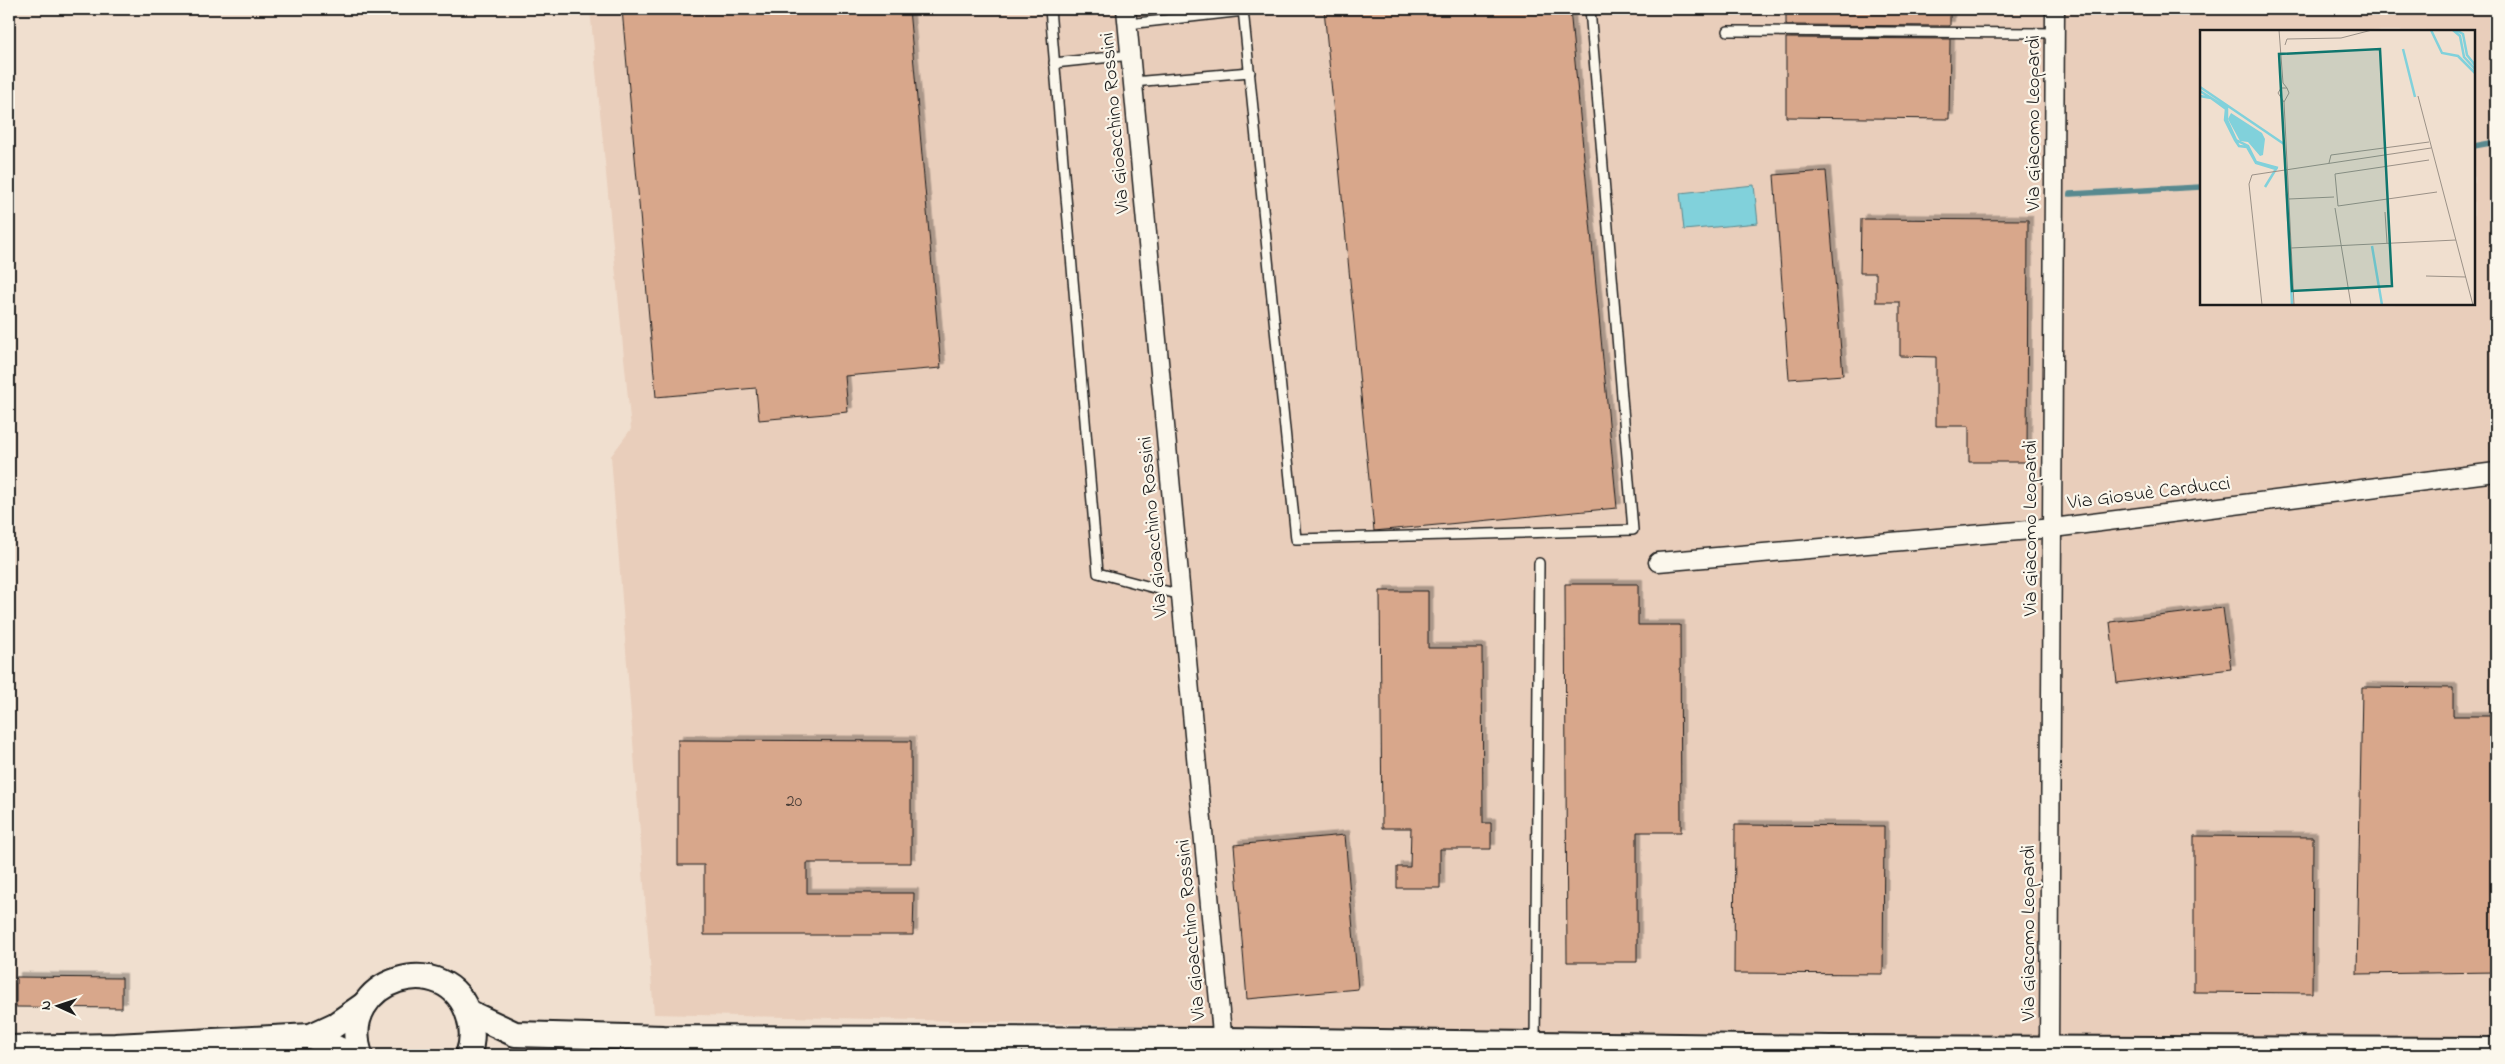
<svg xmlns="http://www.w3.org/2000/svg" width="2505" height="1064" font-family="'Indie Flower',sans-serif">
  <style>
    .built { fill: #e9cebb; fill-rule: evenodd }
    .water { fill: #81d1db; stroke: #59898f }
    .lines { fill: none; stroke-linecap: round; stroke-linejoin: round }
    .stream { stroke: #59898f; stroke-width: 5.5 }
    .building { fill: #d8a78b; stroke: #1c1c1c; filter: url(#shadow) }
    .lane-casing { stroke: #1c1c1c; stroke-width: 12 }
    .street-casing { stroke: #1c1c1c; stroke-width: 21 }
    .secondary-casing { stroke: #1c1c1c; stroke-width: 28 }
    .lane { stroke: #fbf7ec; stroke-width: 9 }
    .street { stroke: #fbf7ec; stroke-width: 18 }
    .secondary { stroke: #fbf7ec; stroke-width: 24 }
    .labels { text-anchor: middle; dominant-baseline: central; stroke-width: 4.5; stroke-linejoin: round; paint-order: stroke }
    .number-label { font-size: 18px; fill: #4b3f38 }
    .street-label { font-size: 20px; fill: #1c1c1c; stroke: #fbf7ec }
    .inset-river { fill: none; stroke: #81d1db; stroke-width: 2.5 }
    .inset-road { fill: none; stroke: #9b9187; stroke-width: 1 }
    .view { fill: #0f766e; fill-opacity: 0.15; stroke: #0f766e; stroke-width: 2.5 }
    .inset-edge { fill: none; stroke: #1c1c1c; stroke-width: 2.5 }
  </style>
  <defs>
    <filter id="shadow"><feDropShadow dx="4.5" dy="-4.5" stdDeviation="0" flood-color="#0004"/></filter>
  </defs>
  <rect width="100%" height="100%" fill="#f0dfcf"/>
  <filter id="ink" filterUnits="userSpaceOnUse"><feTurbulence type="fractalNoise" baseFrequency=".02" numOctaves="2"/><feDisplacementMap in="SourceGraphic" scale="10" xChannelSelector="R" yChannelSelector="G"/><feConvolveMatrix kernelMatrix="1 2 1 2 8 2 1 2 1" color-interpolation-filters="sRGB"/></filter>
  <g filter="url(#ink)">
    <path class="built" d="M590,9H2496V1055H1872V1034L1258,1028L654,1014L611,456L631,429ZM2201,31H2474V304H2201Z"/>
    <path class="water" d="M1754,185L1758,223L1684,230L1680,193Z"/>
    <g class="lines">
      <g class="stream">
        <path d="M2474,146L2496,142"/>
        <path d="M2070,194L2201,187"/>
      </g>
    </g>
    <g class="building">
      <path d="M622,9H909L941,368L845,376L848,412L759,420L756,388L656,397Z"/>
      <path d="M1324,9H1570L1617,508L1374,531Z"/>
      <path d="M1786,9H1950V26L1786,25Z"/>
      <path d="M1786,38L1950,39L1949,119L1786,117Z"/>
      <path d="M1826,171L1843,375L1789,379L1774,175Z"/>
      <path d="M1861,219L2028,220L2027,462H1969V426H1936V357L1900,356V302H1876V273H1860Z"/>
      <path d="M1565,584H1638V625H1680L1681,832H1637V962H1567Z"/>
      <path d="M1380,591H1428V648H1482L1483,823H1491V849H1440V888H1397V867H1410L1411,828H1382Z"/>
      <path d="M2223,608L2231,669L2117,683L2110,622Z"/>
      <path d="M2362,687L2453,688V716H2496V972L2357,974Z"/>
      <path d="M678,740L911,741V863H807V893H914L913,935H704V865H678Z"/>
      <path d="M1735,825L1884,826L1883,974L1734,973Z"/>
      <path d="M1345,835L1358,989L1247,999L1234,845Z"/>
      <path d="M2194,836L2313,837L2312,993L2194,992Z"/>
      <path d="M16,977L122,978V1008L16,1007Z"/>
    </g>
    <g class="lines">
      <g class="lane-casing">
        <g id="lane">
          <path d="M1050,9L1098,573L1181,595"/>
          <path d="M1243,9L1296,539L1633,530L1590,9"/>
          <path d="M1128,24L1244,11"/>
          <path d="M1728,31L2055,33"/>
          <path d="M1054,63L1131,55"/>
          <path d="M1133,82L1250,72"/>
          <path d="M1535,1044L1539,563"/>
        </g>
      </g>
      <g class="street-casing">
        <g id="street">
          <path d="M1126,9L1224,1055"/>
          <path d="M1658,562L2053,528L2496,472"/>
          <path d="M2049,1048L2055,9"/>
        </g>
      </g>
      <g class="secondary-casing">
        <g id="secondary">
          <path d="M468,1012L515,1034L664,1038L1224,1040L1831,1048L2496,1050"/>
          <path d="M311,1036L351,1055"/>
          <path d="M9,1048L115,1046L311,1036L335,1025L365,1004"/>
          <path d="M360,1055C335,978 449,945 469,1017C473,1030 473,1042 468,1055"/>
        </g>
      </g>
      <use href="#lane" class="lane"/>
      <use href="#street" class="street"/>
      <use href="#secondary" class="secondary"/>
    </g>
  </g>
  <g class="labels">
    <g class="number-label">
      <text x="794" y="802">20</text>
    </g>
    <g class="street-label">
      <text transform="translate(1116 123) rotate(-95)">Via Gioacchino Rossini</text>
      <text transform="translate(2034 123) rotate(-90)">Via Giacomo Leopardi</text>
      <text transform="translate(2149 494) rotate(-7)">Via Giosuè Carducci</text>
      <text transform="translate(1154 527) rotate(-95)">Via Gioacchino Rossini</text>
      <text transform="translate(2031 528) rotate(-90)">Via Giacomo Leopardi</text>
      <text transform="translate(1192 930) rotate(-95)">Via Gioacchino Rossini</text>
      <text transform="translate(2029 933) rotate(-90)">Via Giacomo Leopardi</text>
    </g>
  </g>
  <g transform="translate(2200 30)">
    <rect width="275" height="275" fill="#f0dfcf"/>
    <path d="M31,83L62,103L65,109L63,125L60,126L48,112L40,111L28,89Z" fill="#81d1db"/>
    <path class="inset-river" d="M231,0L242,23L258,26L275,43M253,0L260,6L264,27L275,39M256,0L263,4L267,25L275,35M203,19L215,67M0,57L84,114M0,61L27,78V90L36,110L48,116L56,132L78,138M0,66L11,68L26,79L25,90L35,110L39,116L47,117L56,133L76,139L65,157M87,164L92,275M172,216L182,275"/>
    <path class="inset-road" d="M79,0L83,53L87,58M85,15L87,9L141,8L172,0M81,58H87L89,63L84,72L94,275M81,58L78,63L84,72M218,66L273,275M229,130L135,144L138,176L237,162M129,133L131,125L229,112M89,169L134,167M135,178L151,275M185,182L187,213M91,218L256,210M226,246L266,247M62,275L49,154L52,145L231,118"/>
    <path class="view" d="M180,19L192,256L92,261L79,24Z"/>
    <rect width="275" height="275" class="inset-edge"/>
  </g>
  <rect width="2505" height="1064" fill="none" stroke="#fbf7ec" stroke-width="30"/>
  <rect x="15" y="15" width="2475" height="1034" fill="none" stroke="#1c1c1c" stroke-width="2" filter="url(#ink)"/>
  <g transform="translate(58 1006) rotate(273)" stroke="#fbf7ec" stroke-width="4" paint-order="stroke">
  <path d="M0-4L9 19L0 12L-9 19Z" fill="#1c1c1c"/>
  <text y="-8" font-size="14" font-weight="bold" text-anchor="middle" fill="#1c1c1c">N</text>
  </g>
</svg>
